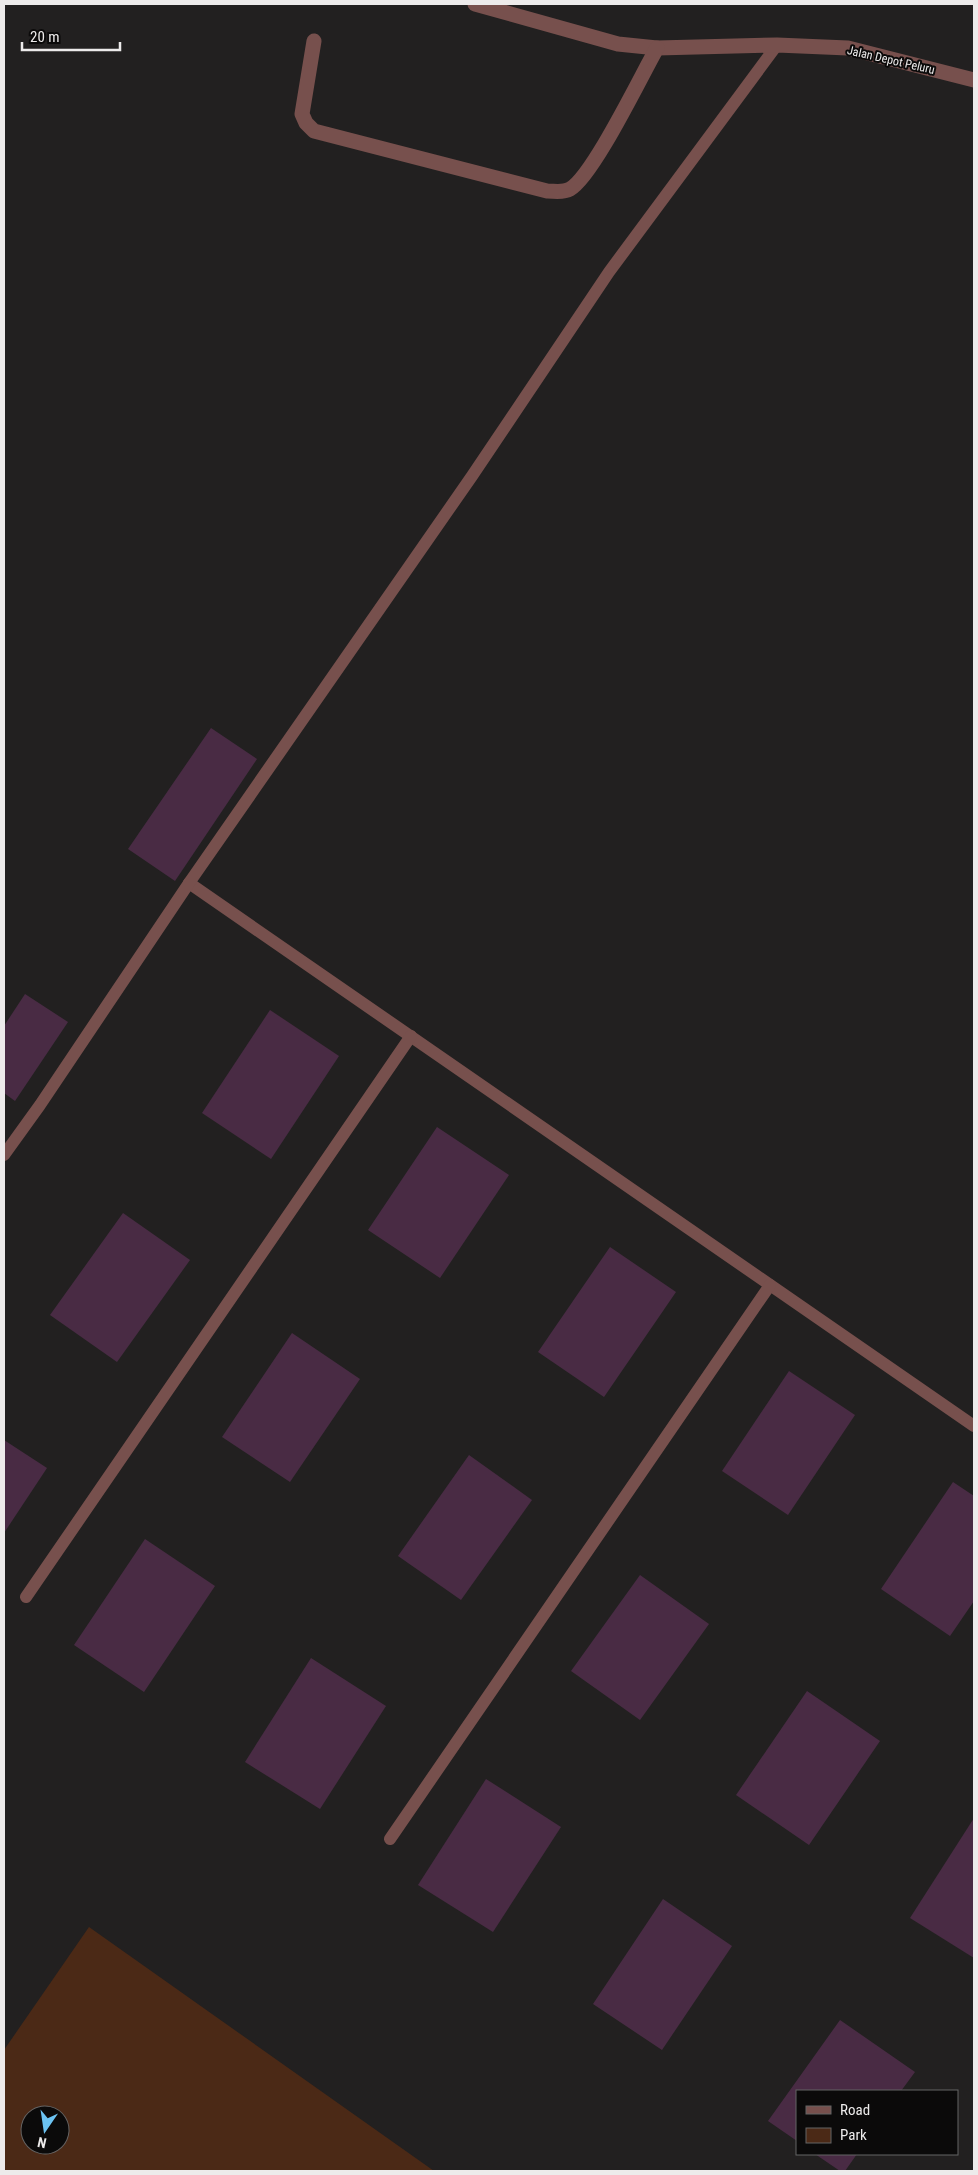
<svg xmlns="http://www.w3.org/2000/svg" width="978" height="2175" font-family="'Roboto Condensed',sans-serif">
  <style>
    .green { fill: #4b2916; fill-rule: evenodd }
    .building { fill: #492b44 }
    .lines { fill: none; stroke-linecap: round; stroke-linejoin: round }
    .lane { stroke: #77504d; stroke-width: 12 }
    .street { stroke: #77504d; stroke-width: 15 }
    .labels { text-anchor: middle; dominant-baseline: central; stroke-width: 4; stroke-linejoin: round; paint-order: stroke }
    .street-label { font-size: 12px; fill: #edebeb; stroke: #0b0a0a }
  </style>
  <rect width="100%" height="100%" fill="#222020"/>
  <path class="green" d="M89,1927L434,2171H4V2050ZM30,2115H60V2145H30Z"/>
  <g class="building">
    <path d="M211,728L257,759L175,881L128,849Z"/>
    <path d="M25,994L68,1022L15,1101L4,1093V1026Z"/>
    <path d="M270,1010L339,1056L271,1159L202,1113Z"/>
    <path d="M437,1127L509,1175L440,1278L368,1230Z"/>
    <path d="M123,1213L190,1260L117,1362L50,1315Z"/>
    <path d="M610,1247L676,1292L604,1397L538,1352Z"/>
    <path d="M292,1333L360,1379L290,1482L222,1437Z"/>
    <path d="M789,1371L855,1415L788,1515L722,1471Z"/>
    <path d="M4,1440L47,1468L4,1533Z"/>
    <path d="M469,1455L532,1500L461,1600L398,1556Z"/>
    <path d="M953,1482L974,1496V1601L950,1636L881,1589Z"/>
    <path d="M145,1539L215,1586L144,1692L74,1645Z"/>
    <path d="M640,1575L709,1624L640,1720L571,1671Z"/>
    <path d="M311,1658L386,1706L320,1809L245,1762Z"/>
    <path d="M807,1691L880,1741L809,1845L736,1795Z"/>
    <path d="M486,1779L561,1827L493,1932L418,1885Z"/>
    <path d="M974,1818V1958L910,1918Z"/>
    <path d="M663,1899L732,1946L662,2050L593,2004Z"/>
    <path d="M840,2020L915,2072L901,2091H797V2141L768,2121Z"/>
    <path d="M815,2154H857L845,2171H840Z"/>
  </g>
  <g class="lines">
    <g class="lane">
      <path d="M189,883L974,1426"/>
      <path d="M4,1155L40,1105L189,883L472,476L609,272L777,45"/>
      <path d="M26,1597L411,1036"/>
      <path d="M390,1839L770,1285"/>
    </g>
    <g class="street">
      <path d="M475,4L618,44L657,48L777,45L848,48L974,80"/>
      <path d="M314,41L302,114L306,123L314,131L547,191C555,191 563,193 570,189C593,176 641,76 657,48"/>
    </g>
  </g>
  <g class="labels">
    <g class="street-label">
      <text transform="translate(891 60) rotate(13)">Jalan Depot Peluru</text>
    </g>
  </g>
  <rect width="978" height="2175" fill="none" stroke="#edebeb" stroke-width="10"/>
  <rect x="796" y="2090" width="162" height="65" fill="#0b0a0a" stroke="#656464"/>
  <rect x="806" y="2106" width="25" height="8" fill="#77504d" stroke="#656464"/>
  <text x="840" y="2115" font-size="15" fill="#edebeb">Road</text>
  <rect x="806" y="2128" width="25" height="15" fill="#4b2916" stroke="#656464"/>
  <text x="840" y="2140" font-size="15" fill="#edebeb">Park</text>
  <g transform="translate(45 2130) rotate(193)"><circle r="24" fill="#0b0a0a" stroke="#656464"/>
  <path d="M0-4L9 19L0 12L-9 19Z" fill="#6cc3f2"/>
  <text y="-8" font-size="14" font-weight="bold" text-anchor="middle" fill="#edebeb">N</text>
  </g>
  <path d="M22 42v8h98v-8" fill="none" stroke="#edebeb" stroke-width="2.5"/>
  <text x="30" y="42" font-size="15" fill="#edebeb" stroke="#0b0a0a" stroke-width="4" paint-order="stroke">20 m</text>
</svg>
